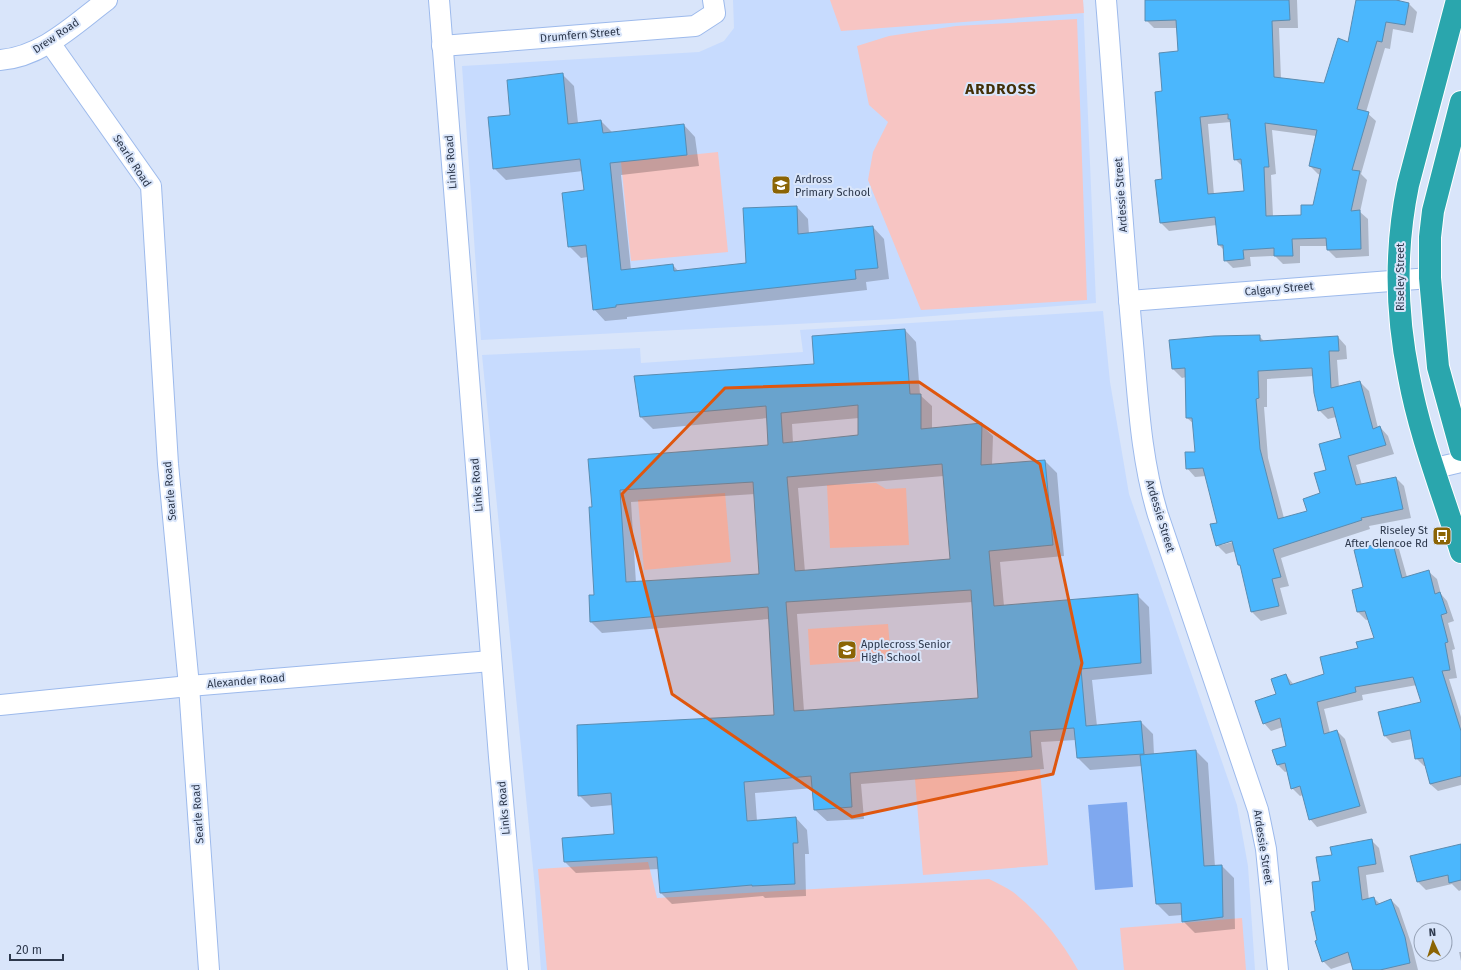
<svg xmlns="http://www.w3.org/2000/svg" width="1461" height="970" font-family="'Fira Sans',sans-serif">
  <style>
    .built { fill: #c7dbfe }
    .green { fill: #f7c5c3 }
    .water { fill: #7fa8ef }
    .shadow { fill: #0003; fill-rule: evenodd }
    .building { fill: #4bb7fd; stroke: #5a8cb1; fill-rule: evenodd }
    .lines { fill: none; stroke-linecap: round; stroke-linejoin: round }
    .street-casing { stroke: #9dbaec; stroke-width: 22 }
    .highway-casing { stroke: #fff; stroke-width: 24 }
    .street { stroke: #fff; stroke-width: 20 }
    .highway { stroke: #2aa6ad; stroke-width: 22 }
    .marked { fill: #df570f; fill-opacity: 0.2; stroke: #df570f; stroke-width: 3; stroke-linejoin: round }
    .labels { text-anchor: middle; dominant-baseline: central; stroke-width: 4; stroke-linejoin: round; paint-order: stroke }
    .street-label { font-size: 11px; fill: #2d384c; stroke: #d9e5fa }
    .poi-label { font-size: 11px; fill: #2d384c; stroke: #d9e5fa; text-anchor: start }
    .district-label { font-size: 15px; font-weight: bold; letter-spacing: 1px; fill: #422f07; stroke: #d9e5fa }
  </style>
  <rect width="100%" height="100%" fill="#d9e5fa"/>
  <g class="built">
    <path d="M733,0H1083L1096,303L894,319L481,340L462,66L699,52L724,41L734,28Z"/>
    <path d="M1103,311L1110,382L1129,494L1237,805L1248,866L1255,970H541L535,888L482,355L640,348L641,363L803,352L800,330Z"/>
  </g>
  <g class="green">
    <path d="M830,0H1083L1084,13L841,31Z"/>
    <path d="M1077,19L1087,300L921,310L868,180L873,152L888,122L869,105L857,46L889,36L956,26Z"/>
    <path d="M718,152L728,252L631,261L621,162Z"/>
    <path d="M876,483L886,489L906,488L909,545L830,548L827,485Z"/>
    <path d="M725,493L731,562L644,570L638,500Z"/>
    <path d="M888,624L891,659L810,665L808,629Z"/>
    <path d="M1040,769L1048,865L923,875L915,779Z"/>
    <path d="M648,862L657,898L989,879C997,883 1006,887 1013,892C1040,913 1062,941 1078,970H547L538,869Z"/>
    <path d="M1242,918L1246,970H1124L1120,928Z"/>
  </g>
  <path class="water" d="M1127,802L1133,887L1095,890L1088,805Z"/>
  <g class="shadow">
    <path d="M1146,0H1297L1298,28H1279L1281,79L1325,84L1349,43L1357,0H1400L1399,2L1409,4L1417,12L1413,33L1393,29L1390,49L1385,48L1366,112L1376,121L1361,174L1367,180L1360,212L1368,219L1369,256L1336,258L1328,250V246H1300V263L1283,264L1275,256L1250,257L1251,266L1233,268L1225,260L1224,250L1219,245L1217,225L1169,231L1161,223L1163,180V92L1179,52L1177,28H1154L1146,20ZM1231,122L1235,159L1243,167L1245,191L1214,195L1208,124ZM1272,130L1316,136L1310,166L1318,174L1321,175L1313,206L1302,216H1273L1271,175L1276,174Z"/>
    <path d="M562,74L574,86L578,123L601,121L613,133L684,125L695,137L699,166L621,175L631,270L673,265L679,272L747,264L797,207L808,219L809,234L873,227L884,239L889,279L866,282L867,290L627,317V319L605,321L594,309L588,257L581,258L569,246L585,191L583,171L506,180L494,168L511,116Z"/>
    <path d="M905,330L916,342L920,395L932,406V429L981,425L993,436L992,465L1045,461L1057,473L1064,556L1000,562L1004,606L1137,595L1149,607L1152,674L1092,680L1097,726L1141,722L1153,734L1154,755L1196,751L1208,763L1215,867L1222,866L1234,878L1235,929L1195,933L1183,921L1182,915L1169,916L1157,904L1142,766L1090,770L1078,758L1076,740L1041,742L1044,769L861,784L864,819L827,821L815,810L813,788L755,793L757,821L796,818L807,830L809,854H805L806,896L765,898L763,896L672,904L660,892L659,869L576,873L565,862L615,835L613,805L591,807L579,795L775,716L769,619L602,633L591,622L595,596L593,508L589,460L769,446L768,418L653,429L641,417L816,365ZM859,418V436L793,443L792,424ZM944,476L951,560L805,572L798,488ZM755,494L760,575L636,583L631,502ZM973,602L979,699L804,711L797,614Z"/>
    <path d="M1259,336L1265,342L1338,337L1346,346L1347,359L1337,360L1339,388L1360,382L1369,391L1378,428L1380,427L1388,436L1394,454L1356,465L1362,485L1396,478L1404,486L1411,518L1369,526L1370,529L1281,558L1289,586L1280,588L1287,614L1261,621L1252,612L1241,567L1239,565L1236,551L1226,554L1217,545L1219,523L1206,476L1195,477L1187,468L1196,453L1194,424L1187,418L1186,377L1182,378L1173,369L1170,341ZM1314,376L1319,410L1328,419L1336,417L1342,438L1327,471L1321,493L1308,512L1284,518L1268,458L1264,407H1267V379ZM1237,539V541L1221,545V543Z"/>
    <path d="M1391,541L1399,549L1407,577L1429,572L1437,579L1441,594L1447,601L1454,621L1448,623L1455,649L1452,650L1457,678L1449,679L1461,717V785L1438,791L1430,784L1426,766H1424L1416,758L1412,739L1392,743L1385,736L1422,703L1417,685L1362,695L1363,700L1324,709L1330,733L1337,731L1345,739L1367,813L1317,827L1310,819L1303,795L1300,796L1292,788L1288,771L1285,772L1278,765L1287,746L1283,727L1271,731L1264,723L1278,695L1286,675L1294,685L1325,674L1359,649L1375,639L1369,619L1366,620L1358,612L1353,591L1364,588Z"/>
    <path d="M1371,840L1379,848L1384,872L1366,875L1369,900L1374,898L1380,904L1391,900L1399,908L1412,946L1418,970H1354L1352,962L1331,969L1323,961L1318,941L1316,912L1321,882L1333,855Z"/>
    <path d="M1461,845V890L1459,891L1452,884L1426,890L1418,882Z"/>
    <path d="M1459,952H1461V961Z"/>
  </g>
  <g class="building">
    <path d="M1145,0H1289L1290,20L1272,21L1274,77L1324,83L1338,38L1348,42L1356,0H1396L1409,3L1405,25L1386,22L1382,42L1377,41L1357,109L1369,112L1352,170L1360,171L1351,211L1360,210L1361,249L1327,250L1326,238L1292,239L1293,256H1274V248L1243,250L1244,259L1224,261L1223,245H1218L1215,217L1160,223L1155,180L1162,179L1155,92L1162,91L1159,53L1178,51L1176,20L1145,21ZM1228,114V119H1230L1234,160L1241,159L1244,191L1208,194L1200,117ZM1265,123L1317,130L1309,166L1321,169L1313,205H1301V215L1266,216L1264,167H1269Z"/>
    <path d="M563,73L568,124L601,120L603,133L684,124L687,155L610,163L621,270L673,264L674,271L746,263L743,208L797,206L798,234L873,226L878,268L855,270L856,279L616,305V307L593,310L586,245L568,247L562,193L584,190L580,159L493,169L488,117L510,115L507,80Z"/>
    <path d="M905,329L910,394H921V429L982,423L981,465L1045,460L1053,545L989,551L994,606L1138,594L1141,663L1081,669L1086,726L1141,721L1144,754L1077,758L1074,728L1030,731L1032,757L850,773L852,807L814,810L811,776L744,782L747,821L796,817L798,843H793L795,884L752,886V885L660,893L657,857L564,862L562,838L614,834L611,793L578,796L577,725L774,715L768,607L590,622L589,595H594L589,507H592L588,459L768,445L766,406L640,417L634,376L814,364L812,336ZM858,405V435L783,443L781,413ZM942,464L950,559L795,571L787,477ZM753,482L759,574L626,582L620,490ZM971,590L978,698L794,711L786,602Z"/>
    <path d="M1260,335V341L1338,336L1339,351H1329L1331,388L1360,381L1373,429L1380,426L1386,445L1348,456L1356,485L1396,477L1403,509L1361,518L1362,520L1273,549L1281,577L1272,579L1279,606L1251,612L1240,565H1238L1232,541L1216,546L1210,524L1217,523L1203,468L1186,469L1185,452H1195L1192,418H1186L1185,368L1172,369L1169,340L1214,336ZM1312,368L1314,393L1318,411L1333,407L1341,438L1319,444L1326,470L1314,473L1320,493L1303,499L1307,511L1278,519L1260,449L1256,399L1259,398L1258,371Z"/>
    <path d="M1392,540L1402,578L1429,570L1435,594L1440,592L1447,613L1441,615L1448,642L1445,643L1450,670L1442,671L1461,731V776L1430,784L1423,758L1415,759L1410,730L1384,736L1378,712L1421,702L1413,677L1355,687L1356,692L1317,702L1324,734L1337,730L1360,806L1309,820L1300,786L1291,789L1285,763L1277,765L1272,750L1286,746L1280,718L1263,724L1255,701L1276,694L1271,679L1286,674L1290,685L1324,674L1320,657L1358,648L1356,642L1374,638L1365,611L1357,612L1352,590L1363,587L1354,550Z"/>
    <path d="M1196,750L1204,866L1222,865L1223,917L1182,922L1181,903L1156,904L1140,755Z"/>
    <path d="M1372,839L1376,864L1358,867L1362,900L1374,897L1376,905L1391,899L1405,937L1410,963L1380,970H1353L1348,952L1322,962L1315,941L1317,940L1311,912L1315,911L1312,882L1320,881L1316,857L1332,855L1330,847Z"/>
    <path d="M1461,844V880L1449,883L1448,875L1417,882L1410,856Z"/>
  </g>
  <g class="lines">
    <g class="street-casing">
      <g id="street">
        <path d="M439,0L499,757L518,970"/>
        <path d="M1106,0C1115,111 1122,222 1132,333C1138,394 1140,456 1158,515L1258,810L1266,849L1278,970"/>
        <path d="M50,43L151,186L168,464L189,686L209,970"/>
        <path d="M442,46L695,26L715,13L713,0"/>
        <path d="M0,60C42,57 75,24 107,0"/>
        <path d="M1129,301L1430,278"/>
        <path d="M1433,466H1444L1461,462"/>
        <path d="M0,705L189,686L491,661"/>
      </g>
    </g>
    <g class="highway-casing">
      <g id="highway">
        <path d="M1457,0L1408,185C1395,248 1396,314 1409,377C1420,437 1443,494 1461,552"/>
        <path d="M1461,102L1433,211L1430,237V278L1438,367L1461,450"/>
      </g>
    </g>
    <use href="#street" class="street"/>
    <use href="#highway" class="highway"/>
  </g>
  <path class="marked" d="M919,382L1040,464L1082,663L1053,774L852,817L672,694L622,494L725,388Z"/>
  <defs>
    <g id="school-square" transform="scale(1)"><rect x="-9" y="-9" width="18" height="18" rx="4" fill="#8b6404" stroke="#d9e5fa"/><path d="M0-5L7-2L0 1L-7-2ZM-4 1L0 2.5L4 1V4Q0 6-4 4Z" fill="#fff"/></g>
    <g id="bus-square" transform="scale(1)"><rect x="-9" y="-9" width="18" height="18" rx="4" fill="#8b6404" stroke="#d9e5fa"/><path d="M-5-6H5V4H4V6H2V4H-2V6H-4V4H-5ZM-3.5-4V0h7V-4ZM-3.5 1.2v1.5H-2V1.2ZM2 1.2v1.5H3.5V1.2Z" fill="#fff"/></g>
  </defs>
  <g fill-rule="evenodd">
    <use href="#school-square" x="781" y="185"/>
    <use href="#bus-square" x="1442" y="536"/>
    <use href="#school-square" x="847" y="650"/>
  </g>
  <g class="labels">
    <g class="street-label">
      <text transform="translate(580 35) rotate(-5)">Drumfern Street</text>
      <text transform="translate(56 36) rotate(-34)">Drew Road</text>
      <text transform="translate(132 161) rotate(57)">Searle Road</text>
      <text transform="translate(451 162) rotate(-94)">Links Road</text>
      <text transform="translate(1121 195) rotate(-94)">Ardessie Street</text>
      <text transform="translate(1400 277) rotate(-90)">Riseley Street</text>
      <text transform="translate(1279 289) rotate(-5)">Calgary Street</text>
      <text transform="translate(477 485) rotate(-95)">Links Road</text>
      <text transform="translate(170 491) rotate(-95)">Searle Road</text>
      <text transform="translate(1160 516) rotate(73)">Ardessie Street</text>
      <text transform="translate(246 681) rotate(-5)">Alexander Road</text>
      <text transform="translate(504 808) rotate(-95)">Links Road</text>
      <text transform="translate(198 814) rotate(-94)">Searle Road</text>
      <text transform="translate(1263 847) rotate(81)">Ardessie Street</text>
    </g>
    <g class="poi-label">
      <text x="795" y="179">Ardross<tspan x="795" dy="13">Primary School</tspan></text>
      <text x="1428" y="530" text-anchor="end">Riseley St<tspan x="1428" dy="13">After Glencoe Rd</tspan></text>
      <text x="861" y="644">Applecross Senior<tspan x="861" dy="13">High School</tspan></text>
    </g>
    <g class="district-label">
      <text x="1001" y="89">ARDROSS</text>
    </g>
  </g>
  <g transform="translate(1433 942) rotate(356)"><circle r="19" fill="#d9e5fa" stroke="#94a0b4"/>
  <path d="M0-3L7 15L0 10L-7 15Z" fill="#8b6404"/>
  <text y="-6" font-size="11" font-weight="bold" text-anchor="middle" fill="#2d384c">N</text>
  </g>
  <path d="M10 954v6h53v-6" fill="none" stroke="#2d384c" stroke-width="2"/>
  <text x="16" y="954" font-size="12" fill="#2d384c" stroke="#d9e5fa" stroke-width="3" paint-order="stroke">20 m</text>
</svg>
